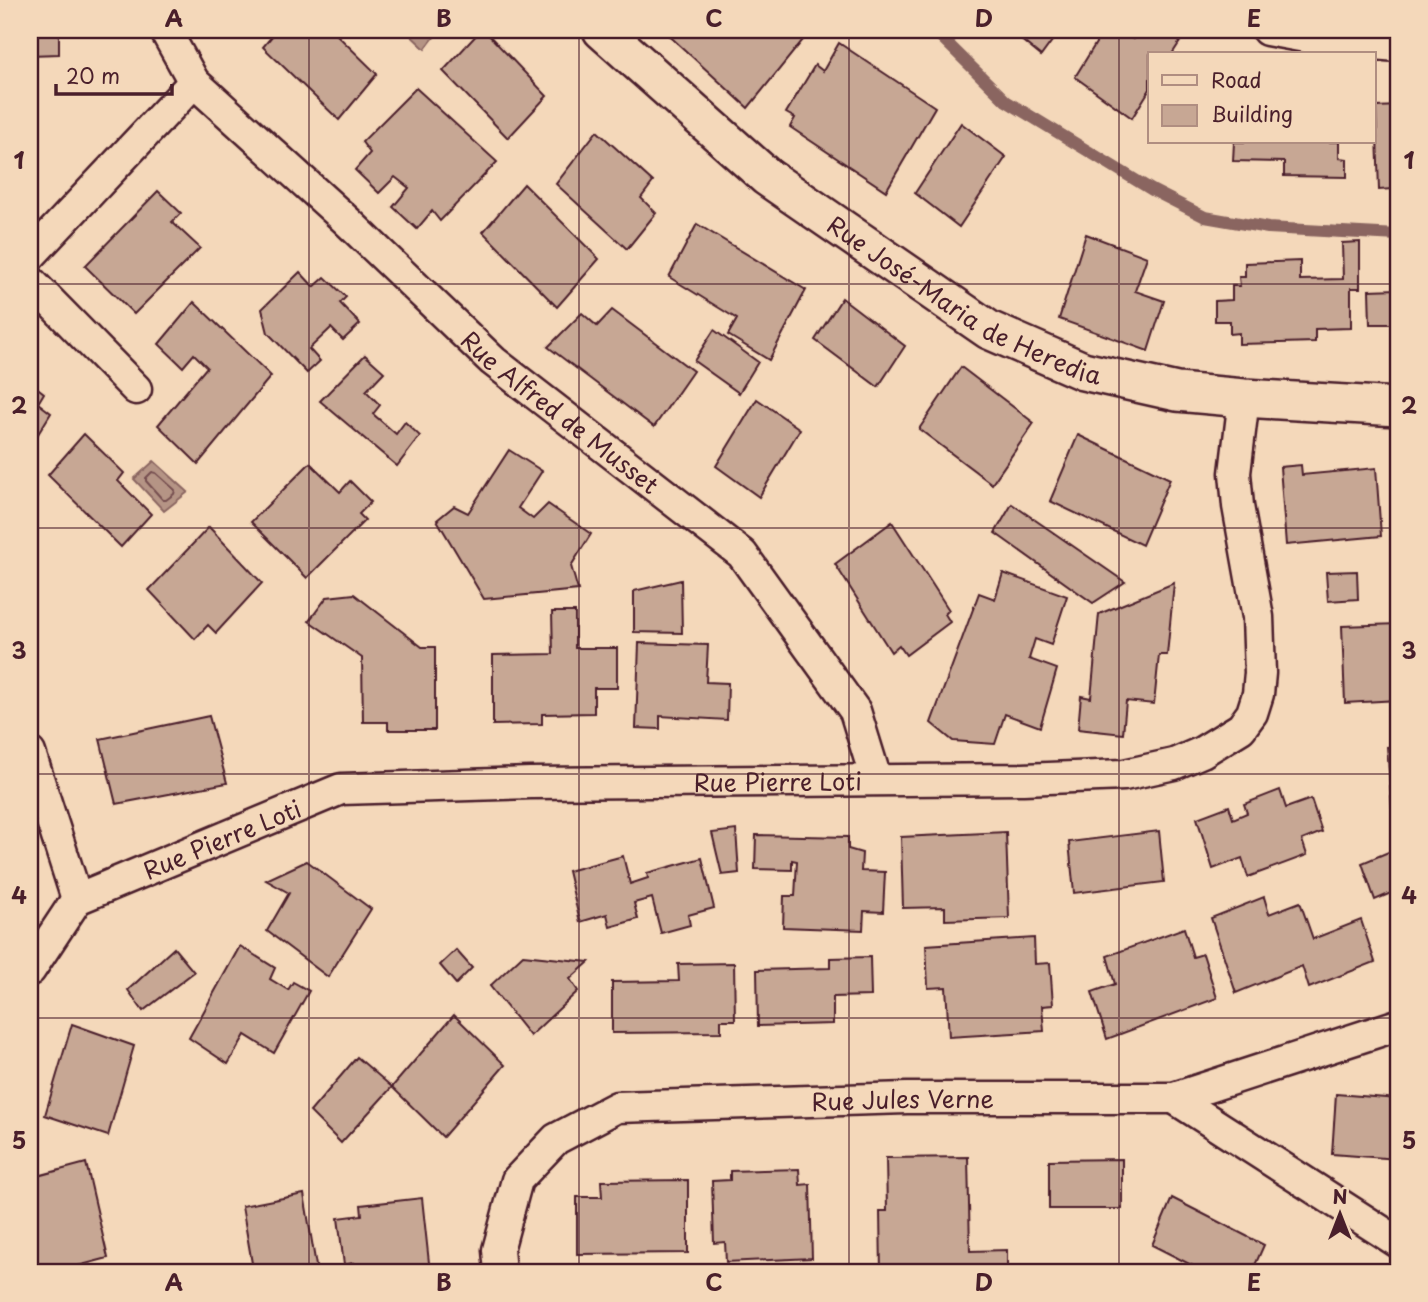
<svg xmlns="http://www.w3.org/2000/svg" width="1428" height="1302" font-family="'Playpen Sans',sans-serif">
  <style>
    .water { fill: #b59485; stroke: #8a6561; stroke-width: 2 }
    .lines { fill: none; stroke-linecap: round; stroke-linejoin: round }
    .shore { stroke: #754e4f; stroke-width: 2 }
    .stream { stroke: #8a6561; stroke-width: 12 }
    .building { fill: #c7a794; stroke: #4a1f2b; stroke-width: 2 }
    .minor-casing { stroke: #4a1f2b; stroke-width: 35 }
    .tertiary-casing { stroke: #4a1f2b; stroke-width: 42 }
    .minor { stroke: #f4d8ba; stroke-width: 30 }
    .tertiary { stroke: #f4d8ba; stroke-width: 37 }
    .grid { fill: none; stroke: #4a1f2b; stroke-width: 2; stroke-opacity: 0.55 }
    .labels { text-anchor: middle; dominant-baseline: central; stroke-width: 5; stroke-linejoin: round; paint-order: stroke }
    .street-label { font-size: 24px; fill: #4a1f2b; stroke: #f4d8ba }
    .neatline { fill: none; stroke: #4a1f2b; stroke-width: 2.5 }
    .grid-label { font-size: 23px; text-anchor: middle; font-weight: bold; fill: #4a1f2b }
  </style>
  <rect width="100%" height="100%" fill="#f4d8ba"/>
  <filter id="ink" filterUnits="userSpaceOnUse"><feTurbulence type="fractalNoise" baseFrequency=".0143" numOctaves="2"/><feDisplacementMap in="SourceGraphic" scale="14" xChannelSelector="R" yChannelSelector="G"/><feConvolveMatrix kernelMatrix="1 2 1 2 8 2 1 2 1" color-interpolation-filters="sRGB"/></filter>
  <g filter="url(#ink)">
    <g class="water">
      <path d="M405,30H435L438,32L425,49Z"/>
      <path d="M154,461L188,492L164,511L134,479Z"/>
    </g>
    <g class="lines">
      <path class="shore" d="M152,472L156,473L175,490L174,494L166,500H163L146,481V478Z"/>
      <path class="stream" d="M934,30L1006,101L1152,190L1205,217L1268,228L1398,235"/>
    </g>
    <g class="building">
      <path d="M30,30H59V54L30,55Z"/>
      <path d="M277,30H332L377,74L339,120L263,47Z"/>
      <path d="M481,30H484L547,96L508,138L443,71Z"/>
      <path d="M663,30H811L748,108Z"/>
      <path d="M1009,30H1060L1041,56Z"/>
      <path d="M1104,30H1120L1133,39L1139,30L1187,31L1172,54H1150V89L1132,118L1075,77Z"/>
      <path d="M839,43L935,107L886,191L790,127L795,118L786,113L815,65L823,71Z"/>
      <path d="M30,81H32V117H38V174H30Z"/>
      <path d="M416,88L497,162L440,221L432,211L417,229L393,207L409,188L395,177L379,193L355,170L370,153L362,142Z"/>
      <path d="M1398,106V210H1392V189L1379,190L1376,107Z"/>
      <path d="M961,123L1006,157L959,227L915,193Z"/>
      <path d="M597,131L653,182L641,198L656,213L627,249L556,184Z"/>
      <path d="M1234,142H1339V158L1347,159V177L1284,176V162L1233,161Z"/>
      <path d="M524,184L599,259L557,307L483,232Z"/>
      <path d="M158,191L181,213L172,222L200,248L134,314L85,266Z"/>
      <path d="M697,224L806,290L769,360L728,335L737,319L669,277Z"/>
      <path d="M1086,234L1147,257L1135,291L1164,301L1148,351L1059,319Z"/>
      <path d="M1360,242V288H1351V328L1315,329V342L1239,344V333L1230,334V321H1215V301L1232,300V286H1240L1239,277H1245V263L1300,261V280L1343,279L1342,243Z"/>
      <path d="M300,272L314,287L325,277L346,297L340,303L360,324L343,340L331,328L309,349L320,361L307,373L268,333L262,309Z"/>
      <path d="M1398,289V324H1370L1369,290Z"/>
      <path d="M842,298L905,346L878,387L815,340Z"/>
      <path d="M194,302L271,376L198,464L158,425L207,367L194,354L183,367L159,344Z"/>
      <path d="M612,310L693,371L654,427L548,347L582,313L597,326Z"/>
      <path d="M714,330L758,362L739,393L694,361Z"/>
      <path d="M365,355L384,372L366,391L380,405L373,414L396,434L405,422L420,436L397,466L320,401Z"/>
      <path d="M961,367L1034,423L992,484L919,429Z"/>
      <path d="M30,382L44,393L38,403L51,413L30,447Z"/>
      <path d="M757,399L800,429L759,497L716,466Z"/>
      <path d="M84,434L124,473L118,481L151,514L121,547L48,475Z"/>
      <path d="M1078,435L1170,479L1142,545L1050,501Z"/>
      <path d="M509,450L542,471L518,508L533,519L548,504L591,534L571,566L578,590L484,599L437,520L454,506L468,513Z"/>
      <path d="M310,463L340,492L350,481L371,502L359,514L365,520L307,578L251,522Z"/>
      <path d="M1301,465L1302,475L1376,468L1381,536L1286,545L1280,467Z"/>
      <path d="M1012,504L1125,582L1093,603L995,533Z"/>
      <path d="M892,522L949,610L945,614L950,622L906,655L899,645L891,652L835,564Z"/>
      <path d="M209,527L262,583L216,633L208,625L195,639L149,590Z"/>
      <path d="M1357,571L1358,599L1328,601L1326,572Z"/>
      <path d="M1003,573L1067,596L1051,645L1035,639L1029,659L1057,669L1040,727L1005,714L995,744L953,741L931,723L979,593L995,599Z"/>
      <path d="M681,580L682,633L634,632V591Z"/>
      <path d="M1174,583L1167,655H1159L1154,704L1126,701L1123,734L1078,729L1081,696L1091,698L1099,614Z"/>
      <path d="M354,594L422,647H435V730H388V722H363L362,658L309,621L327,597Z"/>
      <path d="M552,612H575V648H617V688H594V713L542,714V724L493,725V655L553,654Z"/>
      <path d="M1398,624V700L1345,703L1342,626Z"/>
      <path d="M639,643L708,645L706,682L728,683L727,720L660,716V729L636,728Z"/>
      <path d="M209,716L227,783L116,804L100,739Z"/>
      <path d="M1398,746V820L1393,821L1387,747Z"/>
      <path d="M1280,790L1286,808L1311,799L1322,832L1302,840L1307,855L1248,877L1242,858L1213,869L1197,818L1229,806L1233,819L1247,813L1244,804Z"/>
      <path d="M736,830L739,873L722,875L712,833Z"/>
      <path d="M1159,831L1164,882L1074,893L1069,842Z"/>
      <path d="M1006,832L1009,918L945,920V907L903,908L901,837Z"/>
      <path d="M756,835L848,837V849L862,853L861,871L885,872L883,912L864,911L863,930L783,927L784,896H795L797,861L792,860V870L755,869Z"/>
      <path d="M1398,848V890L1375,900L1362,863Z"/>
      <path d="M623,856L630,884L648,878L647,873L702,858L714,908L688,915L690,925L661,933L652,898L634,903L638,919L610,927L607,914L580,922L568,871Z"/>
      <path d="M307,861L371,909L328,977L267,931L289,893L266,880Z"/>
      <path d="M1264,897L1269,914L1300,902L1313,939L1361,920L1375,962L1309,988L1302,966L1236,993L1211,918Z"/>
      <path d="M1184,928L1193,957L1203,954L1217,998L1107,1039L1092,992L1115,984L1107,956Z"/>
      <path d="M1034,938L1035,964L1050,963L1053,1005L1042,1006L1044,1031L949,1037L946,987L928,988L926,945Z"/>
      <path d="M240,946L275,968L270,979L288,990L293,982L309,991L274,1053L245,1035L228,1064L189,1038Z"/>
      <path d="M174,948L194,972L143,1011L128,990Z"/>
      <path d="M456,950L472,968L456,984L440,965Z"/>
      <path d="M523,955L589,962L570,979L578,991L530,1036L490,986Z"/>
      <path d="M870,957L871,996L833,997V1024L758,1026L757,970L830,968V958Z"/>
      <path d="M734,963L735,1020H721V1032L612,1033V982L679,981L678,964Z"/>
      <path d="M454,1015L505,1065L443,1137L392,1087Z"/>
      <path d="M72,1024L134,1046L108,1136L45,1115Z"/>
      <path d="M357,1057L392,1087L341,1143L310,1112Z"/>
      <path d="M1336,1094L1398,1099V1159L1332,1154Z"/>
      <path d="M968,1157L970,1251L1007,1250V1271L881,1272L880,1211H887L886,1158Z"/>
      <path d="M1122,1159V1209H1049V1160Z"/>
      <path d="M86,1163L108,1258L55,1272H30V1178Z"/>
      <path d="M799,1169L800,1185L810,1184L812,1258L726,1262L725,1242L714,1243L712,1181L730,1180V1171Z"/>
      <path d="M688,1180V1253L577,1254V1197H602L601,1181Z"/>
      <path d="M304,1194L317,1272H266L265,1267L253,1269L242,1206Z"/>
      <path d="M422,1198L430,1272H354L353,1263L344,1265L338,1218L362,1215L361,1205Z"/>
      <path d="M1172,1198L1264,1245L1252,1272H1205L1152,1245Z"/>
    </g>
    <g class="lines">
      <g class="minor-casing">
        <g id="minor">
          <path id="s1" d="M165,30L194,82L346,220L493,361L742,554L855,711L876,779"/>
          <path d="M1267,30L1322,40L1398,46"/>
          <path d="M30,256L194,82"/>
          <path d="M30,281L136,389"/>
          <path d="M30,753L77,899"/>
          <path id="s2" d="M30,970L77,899L341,789L530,783L1023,779L1124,775L1174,764L1202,752L1241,728L1252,713L1258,694L1260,673L1258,617L1238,506L1235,473L1244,398"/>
          <path d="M1174,1098L1398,1242"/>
          <path id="s3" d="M500,1272L498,1250L517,1180L556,1139L617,1107L907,1098H1174L1398,1025"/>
        </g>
      </g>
      <g class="tertiary-casing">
        <g id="tertiary">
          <path id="s4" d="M602,30L767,177L989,330L1083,371L1177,392L1244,398L1398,407"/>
        </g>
      </g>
      <use href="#minor" class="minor"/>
      <use href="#tertiary" class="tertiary"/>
    </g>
  </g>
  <path class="grid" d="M309,30V1272M579,30V1272M849,30V1272M1119,30V1272M30,284H1398M30,528H1398M30,774H1398M30,1018H1398"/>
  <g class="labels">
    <g class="street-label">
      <text stroke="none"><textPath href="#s4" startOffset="455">Rue José-Maria de Heredia</textPath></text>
      <text stroke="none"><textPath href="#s1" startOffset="553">Rue Alfred de Musset</textPath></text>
      <text stroke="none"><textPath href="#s2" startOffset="808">Rue Pierre Loti</textPath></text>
      <text stroke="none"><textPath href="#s2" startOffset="242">Rue Pierre Loti</textPath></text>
      <text stroke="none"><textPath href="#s3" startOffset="506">Rue Jules Verne</textPath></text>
    </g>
  </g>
  <rect width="1428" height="1302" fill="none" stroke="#f4d8ba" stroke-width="77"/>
  <rect x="1148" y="52" width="228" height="91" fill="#f4d8ba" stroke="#b08e81" stroke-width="2"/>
  <rect x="1162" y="75" width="35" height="10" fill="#f4d8ba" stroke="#b08e81" stroke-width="2"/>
  <text x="1211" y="88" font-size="21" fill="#4a1f2b">Road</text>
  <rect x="1162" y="105" width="35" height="21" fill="#c7a794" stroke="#b08e81" stroke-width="2"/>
  <text x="1211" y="122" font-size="21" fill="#4a1f2b">Building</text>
  <g transform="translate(1340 1214)" stroke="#f4d8ba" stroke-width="5" paint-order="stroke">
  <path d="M0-5L12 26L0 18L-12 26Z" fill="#4a1f2b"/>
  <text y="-10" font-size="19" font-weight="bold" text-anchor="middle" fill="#4a1f2b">N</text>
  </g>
  <path d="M56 84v10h116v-10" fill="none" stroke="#4a1f2b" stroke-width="3.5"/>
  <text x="66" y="84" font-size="21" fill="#4a1f2b" stroke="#f4d8ba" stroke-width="5" paint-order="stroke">20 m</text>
  <rect x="38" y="38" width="1352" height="1226" class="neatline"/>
  <g class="grid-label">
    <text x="174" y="27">A</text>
    <text x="444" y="27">B</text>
    <text x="714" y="27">C</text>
    <text x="984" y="27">D</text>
    <text x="1254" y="27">E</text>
    <text x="19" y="169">1</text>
    <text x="1409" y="169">1</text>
    <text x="19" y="414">2</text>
    <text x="1409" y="414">2</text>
    <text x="19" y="659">3</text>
    <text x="1409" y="659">3</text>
    <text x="19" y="904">4</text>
    <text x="1409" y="904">4</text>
    <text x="19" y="1149">5</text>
    <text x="1409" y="1149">5</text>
    <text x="174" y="1291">A</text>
    <text x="444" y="1291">B</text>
    <text x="714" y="1291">C</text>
    <text x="984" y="1291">D</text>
    <text x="1254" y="1291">E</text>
  </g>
</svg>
